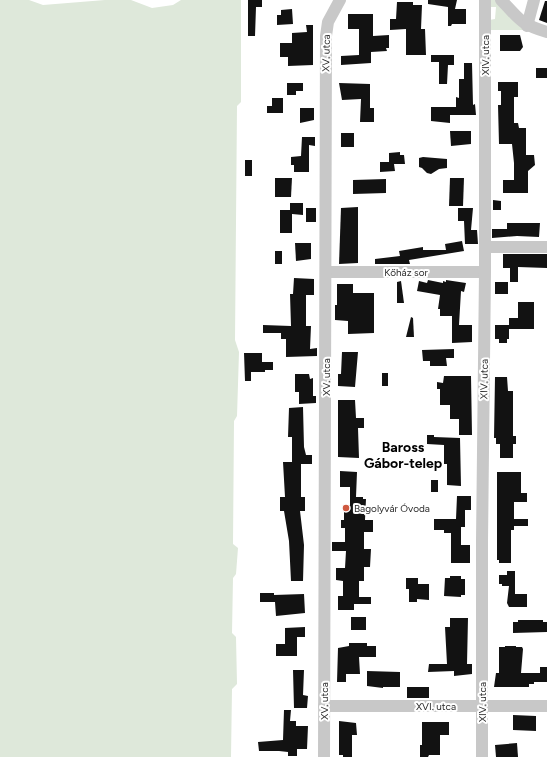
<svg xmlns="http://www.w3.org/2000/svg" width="547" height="757" font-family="Figtree,sans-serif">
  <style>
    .green { fill: #dee8da }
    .building { fill: #121212 }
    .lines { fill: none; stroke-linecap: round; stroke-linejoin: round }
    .minor { stroke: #c8c8c8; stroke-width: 12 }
    .poi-dot { fill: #cf5940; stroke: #fff; stroke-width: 1.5 }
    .labels { text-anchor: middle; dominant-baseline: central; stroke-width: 4; stroke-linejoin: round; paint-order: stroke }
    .street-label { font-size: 10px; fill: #2b2b2b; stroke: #fff }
    .poi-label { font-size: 10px; fill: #2b2b2b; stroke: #fff; text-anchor: start }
    .district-label { font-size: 14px; font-weight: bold; fill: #000; stroke: #fff }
  </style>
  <rect width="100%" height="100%" fill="#fff"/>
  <g class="green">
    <path d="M0,0H29L43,5L105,0H131L152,8L173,5L181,0H241V102L237,106L235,340L239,352L237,416L234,421L233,544L238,548L236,574L233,578L232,633L236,637L237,684L232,689L231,757H0Z"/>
    <path d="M490,0H498L525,30H489V20L495,19L496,7H489Z"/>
  </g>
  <g class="building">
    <path d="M248,0H262V7H256L255,36H248Z"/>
    <path d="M428,0H457L455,9H466V24H452L451,26H448V7L428,4Z"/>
    <path d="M545,1H547V23L539,20Z"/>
    <path d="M397,2H413V5H422L421,29H425L426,55H406V29L390,30V19H396Z"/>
    <path d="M292,9L293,24L277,25V15H281V10Z"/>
    <path d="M348,14H373V36L389,35V48H386L387,51L371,52V63L341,65V56L359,55V29H348Z"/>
    <path d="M306,25H313V65L288,66V57H280V43H292V33L307,32Z"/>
    <path d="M500,35H520L523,47L520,51H500Z"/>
    <path d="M431,55H454V65H448L447,84H439V62H431Z"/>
    <path d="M464,63H472L473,105L475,104L476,115H450V123L431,121V107H456V97L459,98V79H464Z"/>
    <rect x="536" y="68" width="11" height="10"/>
    <path d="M498,82H518V97H514V123H518L519,128H526V155H534L535,165L528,171V193H503V180H514V163L512,144H499L498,105H501V91H498Z"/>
    <path d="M287,83H303V91H296V95H287Z"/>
    <path d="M339,83L370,84V108H374V122H360L361,99L342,100Z"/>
    <path d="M272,98H283V113H267V106H272Z"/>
    <path d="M300,108H314V120L300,123Z"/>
    <path d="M450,131H471V144L451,146Z"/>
    <rect x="341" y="133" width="13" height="14"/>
    <path d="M302,137H315V146L309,145V172H294V165H291V157L301,156Z"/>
    <path d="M400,152V155H404L405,164H394L395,171L380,172V162H389V153Z"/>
    <path d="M423,157L447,159V168L439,169L431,174L427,173L422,168L419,167V158Z"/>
    <rect x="245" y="160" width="7" height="16"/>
    <path d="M275,178H292L291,197H275Z"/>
    <path d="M450,178H464L463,206H449Z"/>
    <path d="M386,179V193L353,194V180Z"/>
    <path d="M493,200L501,201V210H493Z"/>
    <path d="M290,203H303V215L292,214V233H280V210H290Z"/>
    <path d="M358,207V263L339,264L341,208Z"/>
    <rect x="306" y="208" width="10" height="14"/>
    <path d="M458,208H473L471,230H477L478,244H465L464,221H458Z"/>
    <path d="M507,223H540L539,237L517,236L492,238V229H507Z"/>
    <path d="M462,241L464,251L409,260L410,264H375V259L400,256L399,251L423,247V250H446L445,244Z"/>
    <path d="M295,243H311V259L296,261Z"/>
    <rect x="275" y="251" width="7" height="13"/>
    <path d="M503,254H547V268L518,267V282H510V268H503Z"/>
    <path d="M294,278L314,279V295H306V326H311L310,349L317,348V356L286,357V339H281V333H263V325L291,326L290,294H293Z"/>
    <path d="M428,280L443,283V281L446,282V280L466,283L464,292L461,291L459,325H472V342L452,343V316H440V309H438L440,295L417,291L419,281L427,283Z"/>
    <path d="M401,281L404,303H397V282Z"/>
    <rect x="495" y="282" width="13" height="12"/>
    <path d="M337,284H353V293H374V333L348,334V321L335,320V305H337Z"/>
    <path d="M518,302H534V329H509V318H518Z"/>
    <path d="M411,317L413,318L414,337H406Z"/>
    <path d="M495,325H509V339H507V343H499V339H495Z"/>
    <path d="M454,349V358H446L447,366H430V361H423L422,350Z"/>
    <path d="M342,352H358L355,387L338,386V374H341Z"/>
    <path d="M244,353H262V362H273V370H265V372H251V381H245Z"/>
    <rect x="382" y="373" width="6" height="13"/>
    <path d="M295,374H309L310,379L313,378V396H316V403L299,404V392H295Z"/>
    <path d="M444,376H471L472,435H459V419H450V405H440V389H437V382L443,383Z"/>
    <path d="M495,377H507L508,391H513V436H516V444H513V458H500V444H496V438H494Z"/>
    <path d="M338,400H355L356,418H364V428H358L359,458L338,457Z"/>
    <path d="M303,407L304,447L306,455H312V464H301V497H305V511H300L304,545L303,581H291L289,541L284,511H280V497H285L283,462H292V437H288L289,408Z"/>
    <path d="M427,435H434V437L460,438L461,486L447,485V464H444V445L427,444Z"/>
    <path d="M340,471L357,472L356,497H363V499H366L365,520H373V532H364V549H371L370,567H364V581H359V597H371V604H354V610H338V596H343V581L336,580V568H345L346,551H332V542H345V528H341V520H344V505H350V487H340Z"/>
    <path d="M497,472H521V493H527V502H514V519H528V526H514V530H511V563H499V560H497Z"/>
    <rect x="431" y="480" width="7" height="12"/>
    <path d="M457,496H471V510H465V527H461V545H470V563H451V533H444V530H434V519H456Z"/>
    <path d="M507,571H515V594H527V607H509L507,603L509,586H502V584H499V575H507Z"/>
    <path d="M450,576H461V579H465V595H461V597L444,596L445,578H450Z"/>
    <path d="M406,578H418V584H429V600L417,599V602H409V589H406Z"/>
    <path d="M260,593H274V595L304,594L305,613L276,616L275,602H260Z"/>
    <rect x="351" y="617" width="15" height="13"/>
    <path d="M450,618H468L467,664H472V674L454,676V671L428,672L429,664H447L445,627H450Z"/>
    <path d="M518,620H543V622H547V632L513,633V622H518Z"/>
    <path d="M305,627V637H297V656H276V644H285V628Z"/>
    <path d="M349,643H367V646H376V657H359L360,674H346V682H337L338,648L349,646Z"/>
    <path d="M505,646H516V647H522L523,649L521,673H540V667H547V682H534V684H529V687H494L496,673H499V647H505Z"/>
    <path d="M293,670H304L303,695L308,696L307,708H294Z"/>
    <path d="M367,671L400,672V687H383V688L367,686Z"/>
    <rect x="407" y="687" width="22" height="11"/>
    <path d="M284,710H291L290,721H296V726H308L307,749H297V756H288V752L279,751H259L258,742L283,740Z"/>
    <path d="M513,715L536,716V731L513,730Z"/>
    <path d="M339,721L356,723L357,735H352V757H343V755H339Z"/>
    <path d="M422,722H449V735H440V755H429L428,757H420V745H422Z"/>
    <path d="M517,743L518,757H496L495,745Z"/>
  </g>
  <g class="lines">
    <g class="minor">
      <path d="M501,0C521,20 518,23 547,32"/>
      <path d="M527,26L534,0"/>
      <path d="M485,247H547"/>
      <path d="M326,272H485"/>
      <path d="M324,706H547"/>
      <path d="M324,757L326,36L328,22L340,0"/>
      <path d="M482,757V541L485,272V0"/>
    </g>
  </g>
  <circle class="poi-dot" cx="346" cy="508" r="4"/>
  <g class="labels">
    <g class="street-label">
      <text transform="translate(326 53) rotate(-89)">XV. utca</text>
      <text transform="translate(485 55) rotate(-90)">XIV. utca</text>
      <text x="406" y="272">Kőház sor</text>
      <text transform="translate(326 377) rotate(-90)">XV. utca</text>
      <text transform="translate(484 379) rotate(-89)">XIV. utca</text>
      <text transform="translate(324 701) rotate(-90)">XV. utca</text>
      <text transform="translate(482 702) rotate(-90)">XIV. utca</text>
      <text x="436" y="706">XVI. utca</text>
    </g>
    <g class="poi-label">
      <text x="354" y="508">Bagolyvár Óvoda</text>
    </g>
    <g class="district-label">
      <text x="403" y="447">Baross<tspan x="403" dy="16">Gábor-telep</tspan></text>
    </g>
  </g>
</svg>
